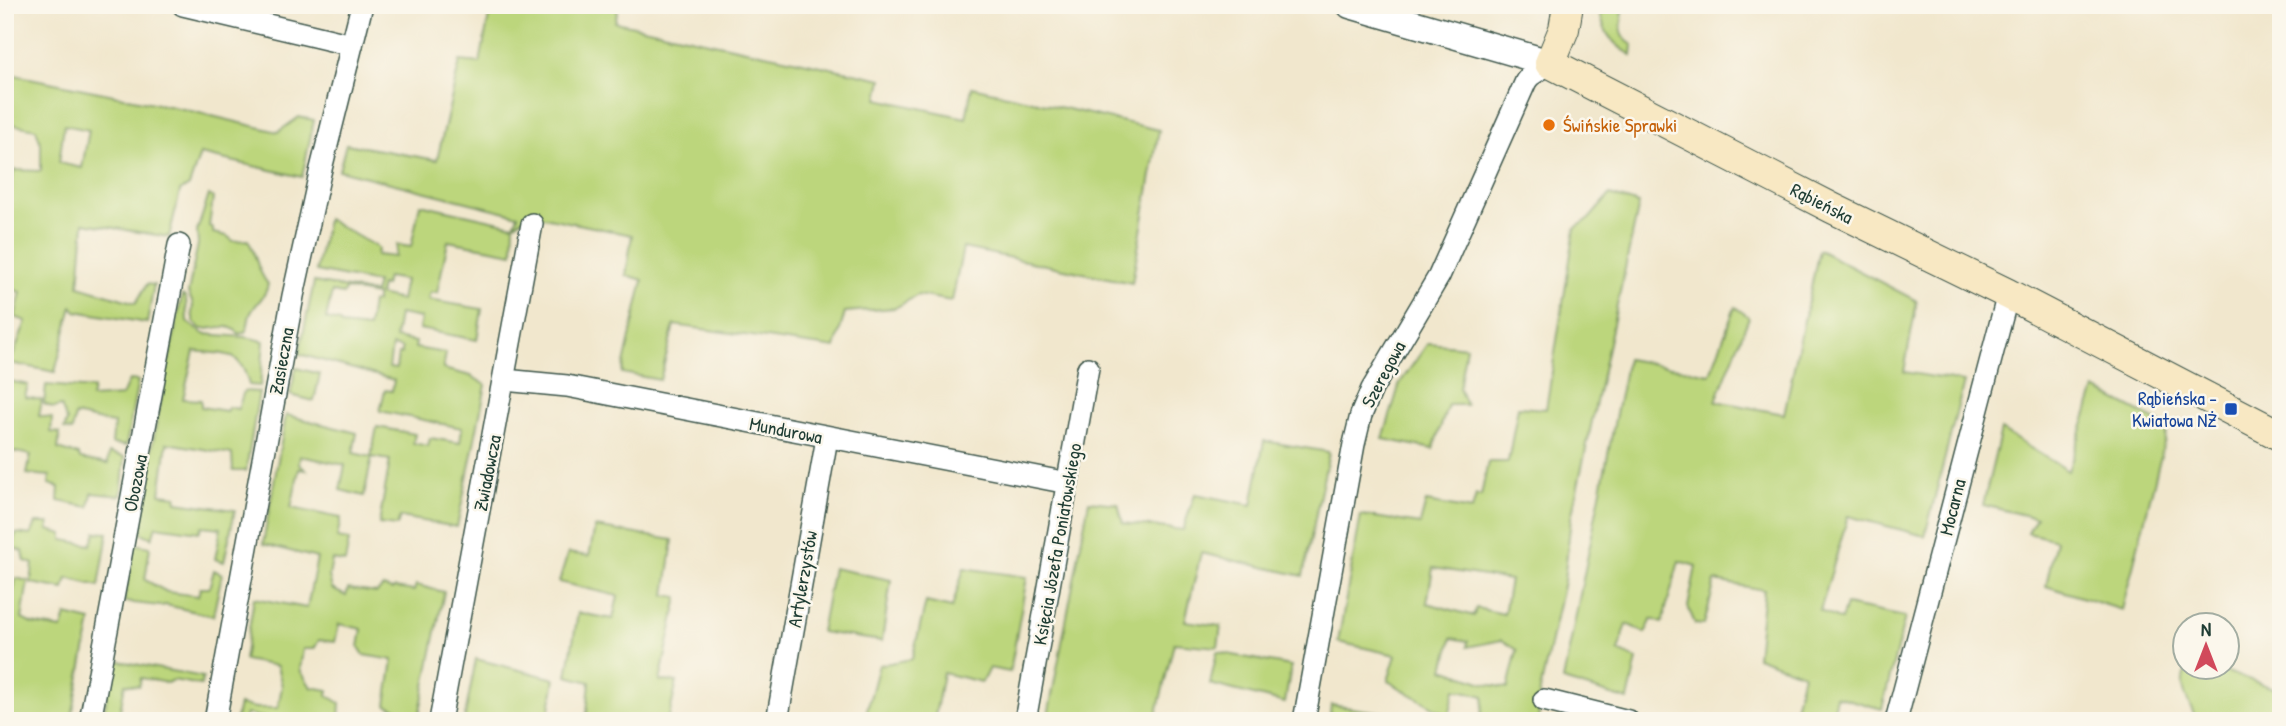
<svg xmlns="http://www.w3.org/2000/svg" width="2286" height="726" font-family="'Patrick Hand',sans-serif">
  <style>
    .green { fill: #bcd67b; stroke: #6e8a58; stroke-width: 2; fill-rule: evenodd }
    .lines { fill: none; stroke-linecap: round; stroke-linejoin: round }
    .minor-casing { stroke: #3e564b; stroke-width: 24 }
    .tertiary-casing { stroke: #3e564b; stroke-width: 29 }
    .secondary-casing { stroke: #3e564b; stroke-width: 32 }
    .minor { stroke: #fff; stroke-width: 21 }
    .tertiary { stroke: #fff; stroke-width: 26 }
    .secondary { stroke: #f8e8c3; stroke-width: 30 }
    .food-dot { fill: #e8710a; stroke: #fbf7ec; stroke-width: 2.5 }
    .transit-dot { fill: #1a4fb4; stroke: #fbf7ec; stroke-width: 2.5 }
    .labels { text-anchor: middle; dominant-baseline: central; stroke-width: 5; stroke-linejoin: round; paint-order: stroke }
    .food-label { font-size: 19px; fill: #c56008; stroke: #fbf7ec; text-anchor: start }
    .street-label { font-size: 19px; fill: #1f3d34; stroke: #fbf7ec }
    .transit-label { font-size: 19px; fill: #164399; stroke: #fbf7ec; text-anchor: end }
  </style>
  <rect width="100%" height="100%" fill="#fbf7ec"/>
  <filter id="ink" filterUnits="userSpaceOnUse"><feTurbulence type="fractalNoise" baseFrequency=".0143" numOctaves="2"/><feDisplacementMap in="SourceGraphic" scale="14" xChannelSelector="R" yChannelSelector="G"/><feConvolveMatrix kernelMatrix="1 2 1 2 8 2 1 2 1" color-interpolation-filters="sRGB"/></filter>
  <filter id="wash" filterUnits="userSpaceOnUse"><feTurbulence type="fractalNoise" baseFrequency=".00686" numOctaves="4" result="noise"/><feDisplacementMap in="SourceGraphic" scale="28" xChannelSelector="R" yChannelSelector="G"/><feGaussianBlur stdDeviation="1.57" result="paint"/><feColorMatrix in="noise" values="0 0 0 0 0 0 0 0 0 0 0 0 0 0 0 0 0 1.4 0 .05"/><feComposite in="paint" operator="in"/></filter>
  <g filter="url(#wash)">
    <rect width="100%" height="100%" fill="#f1e7cd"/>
    <g class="green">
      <path d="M491,5H619L615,22L882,79L878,99L966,118L972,87L1159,130L1132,283L963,248L952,301L918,295L895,308L845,312L835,348L674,325L660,380L622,373L643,280L626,275L632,235L529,214L514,225L513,253L448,241L437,293L430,292L428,300L482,309L477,340L419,329L421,318L399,314L395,338L416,342L415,348L446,353L443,369L471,376L486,385L457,527L400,517L397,526L379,524L390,460L372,457L364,496L340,490L345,465L300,456L299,464L306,470L299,469L291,508L341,518L337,538L349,540L345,562L332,560L329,576L332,589L346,596L348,589L377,593L383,587L392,590L395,588L414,591L416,585L444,592L418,721H404V712L386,705L393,660L364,655L359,647L362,629L339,624L335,642L319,640L314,649H303L300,670L311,687L328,690L327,695L340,703L339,721H278L246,714L244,721H235L239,705L256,708H278L282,686L277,666L244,660L254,598L307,608L317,558L263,544L286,415L357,433L353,453L371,457L377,427L415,434L413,443L428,446L430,438L460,443L462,428L380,411L385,390L392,391L394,380L299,354L314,282L374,293L377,283L316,271L327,219L378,248L377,255L395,257L397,245L411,247L420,204L514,225L518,215L339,170L346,144L437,160L460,61L480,63ZM387,277L405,280L401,300L379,295L381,285L385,286ZM345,289L376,295V302H372L368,328L341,325L340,322L326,319L332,292L343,294ZM392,346L402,348V354H398L396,369L389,368Z"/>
      <path d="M1598,5H1624C1622,22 1616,36 1633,45L1632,55C1609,43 1603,30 1598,5Z"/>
      <path d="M5,73L183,109L278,132L299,117L314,120L302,177L200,154L189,186L180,191L169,237L84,223L79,286L136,303L147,284L154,285L147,323L76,311L72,306L55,372L5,362V356H13L26,321L15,317L21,292L5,287V254L11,226L5,221V183L11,184L14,170L41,171V144L36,129L5,123ZM64,125L89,130L82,168L59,163Z"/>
      <path d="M209,195L213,198L209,226L213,228V233L227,236L233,241L248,240C257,255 256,270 268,284C266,298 255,303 250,315C248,321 249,326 245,332L239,334C228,321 215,330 201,329L194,322L192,313L193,304L188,293L198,244L197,231Z"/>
      <path d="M1610,195L1639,204L1571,518L1564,581L1538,700L1539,721H1481L1484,696L1455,689L1449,716L1388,681L1396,655L1338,642L1361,515L1420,524L1426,502L1472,510L1476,495L1481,496L1488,462H1508L1518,407L1546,409L1575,228L1589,219ZM1433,568L1510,580L1504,614L1476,608L1474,616L1427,603ZM1452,638L1468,641L1467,647L1502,640L1517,650L1508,688L1486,684L1444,669Z"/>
      <path d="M1819,250L1917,301L1904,372L1964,382L1925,536L1848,516L1820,611L1841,620L1846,605L1905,617L1882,709L1836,696L1831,721H1792L1803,674L1757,657L1764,590L1715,581L1704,625L1695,624L1688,607L1696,566L1679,561L1662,623L1652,619L1645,633L1627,624L1618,651L1637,659L1628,700L1563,680L1627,359L1710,374L1735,307L1749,317L1716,401L1784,414Z"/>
      <path d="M182,295L186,298L187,322L204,334L245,337L264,341L260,386L249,385C240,349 226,355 194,351L183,399L201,400V407L227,411L228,407L238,409L244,391L259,392L246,471H233L232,454L167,443L160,494L176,496L177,502L235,510L224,562L215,559L221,528L202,526L199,532L156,526L152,538L141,533L153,441Z"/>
      <path d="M1428,343L1466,347L1459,388L1466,405H1448L1433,449L1383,439L1400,383Z"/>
      <path d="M296,368L320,374L314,401L290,395Z"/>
      <path d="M5,380L28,385L25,397L42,400L39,416L52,418L51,432L60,433L58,449L79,455L80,459L108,464L109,453L125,457L121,496L92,493L89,507L58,501L59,487L49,484L50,476L27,474L31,455L5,450Z"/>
      <path d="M129,380L138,381L126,446L112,444L114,424L75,415L72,431L64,429L67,421L61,406L54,408L44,404L46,385L93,389L91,398L122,396Z"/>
      <path d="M2095,389L2168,427L2122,610L2046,586L2056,540L2028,533L2036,518L1983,505L2001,430L2068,471Z"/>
      <path d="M1264,441L1329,452L1303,576L1201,553L1185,621L1221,626L1218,647L1174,643L1155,721H1047L1089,501L1118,504L1123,523L1183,530L1195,494L1252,505Z"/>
      <path d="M36,523H49L48,530L63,534V540L91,545L96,532L108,533L99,586L67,578L64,589L31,583L33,564L25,561L23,551L12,548L16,533L31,535Z"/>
      <path d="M595,527L673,540L665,595L678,597L660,681L677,682L668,721H586L590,682L567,676L578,613L613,619L618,596L559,582L568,553L589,556Z"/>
      <path d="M135,544L150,547L145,580L167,592L198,596L200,588H209L214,570L222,574L213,616L166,605L160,606L124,602Z"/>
      <path d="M833,568L891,580L882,641L821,632Z"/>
      <path d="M964,568L1027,577L1010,672L989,668L982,682L943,673L934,721H864L879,665L912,659L926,602L952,608Z"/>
      <path d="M16,578L28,581L22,619L32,624L62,629L66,615L91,621L71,721H6L8,714L5,713V632Z"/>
      <path d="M1217,652L1291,666L1285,703L1210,684Z"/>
      <path d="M476,659L555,679L548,721H464Z"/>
      <path d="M114,660L203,677L201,685L173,680L167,683L141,678L139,686L125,684L118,721H102Z"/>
      <path d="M2189,667H2213L2279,690L2270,721H2197C2190,705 2174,681 2189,667Z"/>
      <path d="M1331,705L1406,716L1410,721H1329Z"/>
    </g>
  </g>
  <g filter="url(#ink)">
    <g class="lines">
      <g class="minor-casing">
        <g id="minor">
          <path d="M183,5L352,45"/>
          <path d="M504,380L567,386L1068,483"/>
          <path d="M1544,700L1628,721"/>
          <path d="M90,721L179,245"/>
          <path d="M215,721L293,296L320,173L362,5"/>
          <path d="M440,721L532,224"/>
          <path d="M777,721L827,438"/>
          <path d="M1025,721L1088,368"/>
          <path d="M1304,721L1354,444L1361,415L1372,389L1439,276L1526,81L1530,76L1550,63"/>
          <path d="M1896,721L2008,294"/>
        </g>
      </g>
      <g class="tertiary-casing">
        <path id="tertiary" d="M1350,5L1550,63"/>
      </g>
      <g class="secondary-casing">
        <path id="secondary" d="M1568,5L1564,29L1550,63L1832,208L2008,294L2281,436"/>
      </g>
      <use href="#minor" class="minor"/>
      <use href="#tertiary" class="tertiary"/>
      <use href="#secondary" class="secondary"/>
    </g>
  </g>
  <circle class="food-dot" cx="1549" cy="125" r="7"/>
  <rect class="transit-dot" x="2224" y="402" width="14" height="14" rx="3.5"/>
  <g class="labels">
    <g class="food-label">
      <text x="1563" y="125">Świńskie Sprawki</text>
    </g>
    <g class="street-label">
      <text transform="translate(1822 203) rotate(27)">Rąbieńska</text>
      <text transform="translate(281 361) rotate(-80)">Zasieczna</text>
      <text transform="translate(1383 374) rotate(-62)">Szeregowa</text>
      <text transform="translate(786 430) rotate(11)">Mundurowa</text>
      <text transform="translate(487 473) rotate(-79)">Zwiadowcza</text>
      <text transform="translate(135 483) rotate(-79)">Obozowa</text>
      <text transform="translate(1952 507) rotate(-76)">Mocarna</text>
      <text transform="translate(1057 544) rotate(-80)">Księcia Józefa Poniatowskiego</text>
      <text transform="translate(802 579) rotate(-80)">Artylerzystów</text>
    </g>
    <g class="transit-label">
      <text x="2217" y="398">Rąbieńska -<tspan x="2217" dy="22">Kwiatowa NŻ</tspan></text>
    </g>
  </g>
  <rect width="2286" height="726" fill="none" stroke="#fbf7ec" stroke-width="28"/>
  <g transform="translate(2206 646)"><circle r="33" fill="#fbf7ec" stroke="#a3ada2" stroke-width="2"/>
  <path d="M0-5L12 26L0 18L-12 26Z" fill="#d1495b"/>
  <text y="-10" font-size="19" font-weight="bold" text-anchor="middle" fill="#1f3d34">N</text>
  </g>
</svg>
